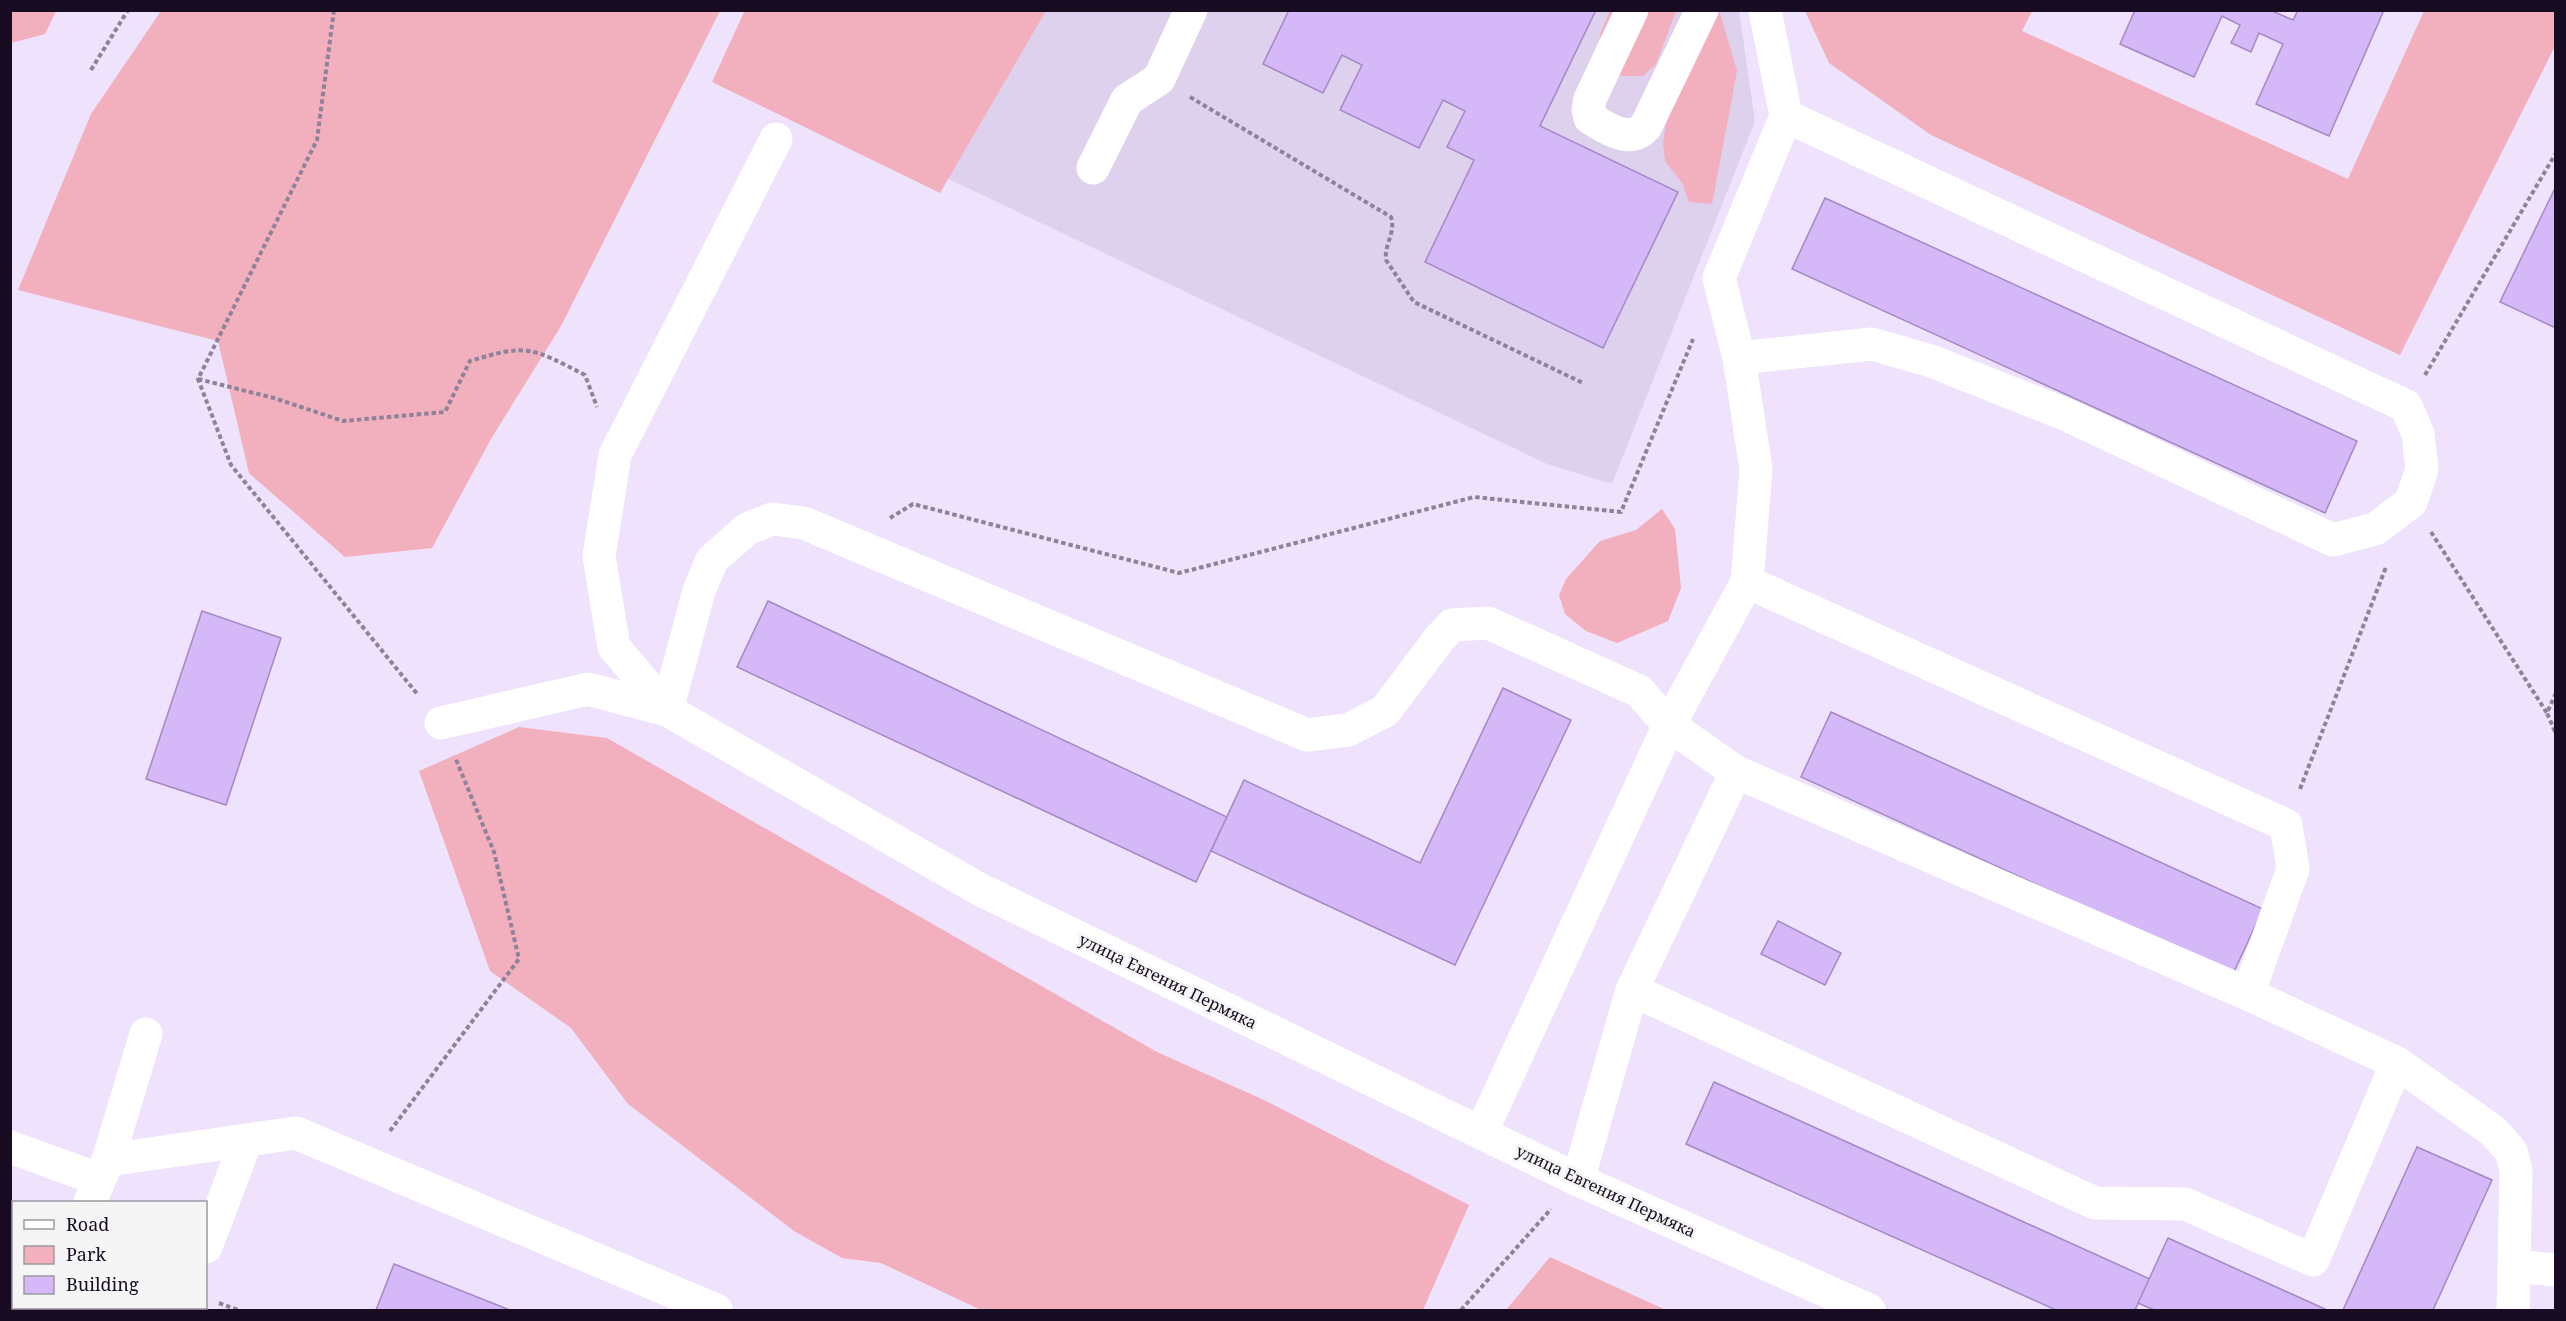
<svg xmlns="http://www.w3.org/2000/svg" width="2566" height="1321" font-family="'Noto Serif',serif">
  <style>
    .built { fill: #ded1ee }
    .green { fill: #f2afbd }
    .building { fill: #d4b8f7; stroke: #a488c4; stroke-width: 1.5 }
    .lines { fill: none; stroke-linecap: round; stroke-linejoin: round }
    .path { stroke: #8d829a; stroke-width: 4; stroke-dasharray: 4.5 3; stroke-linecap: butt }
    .minor { stroke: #fff; stroke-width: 33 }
    .labels { text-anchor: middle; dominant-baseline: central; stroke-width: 6; stroke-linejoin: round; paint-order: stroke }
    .street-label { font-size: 16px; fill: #170c22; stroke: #f5f5f5 }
  </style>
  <rect width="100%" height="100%" fill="#eee2fc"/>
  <path class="built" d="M1739,10L1755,121L1612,484L1547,464L724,72L753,11Z"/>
  <g class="green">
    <path d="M11,10H56V11L45,34L11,43Z"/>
    <path d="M745,10H1046V11L940,193L712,82Z"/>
    <path d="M161,11H720L561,326L491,439L432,548L345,557L249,473L218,341L18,290L91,114Z"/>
    <path d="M1610,11H1676L1656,64L1643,76H1621L1608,67L1600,34Z"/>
    <path d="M1705,11L1720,13L1737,71L1712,204L1689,202L1682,183L1665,161L1663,143L1671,87Z"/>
    <path d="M1805,11H2032L2022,31L2348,179L2424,11H2555V46L2400,355L1931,135L1829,63Z"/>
    <path d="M1662,509L1675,529L1681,588L1668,621L1617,643L1586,631L1565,614L1559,595L1566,579L1600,541L1636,530Z"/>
    <path d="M519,727L607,738L1157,1052L1264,1100L1469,1205L1423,1310H981L881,1263L842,1258L794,1231L628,1104L571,1028L490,971L419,771Z"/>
    <path d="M1550,1257L1666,1310H1506Z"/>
  </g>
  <g class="building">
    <path d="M1289,10H1596L1540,126L1678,192L1603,348L1425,262L1474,160L1447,147L1465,111L1443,100L1419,148L1340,110L1362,65L1342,55L1323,93L1263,64Z"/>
    <path d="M2135,10H2270L2293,20L2298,10H2384L2329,136L2256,104L2283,44L2259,33L2251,52L2231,43L2240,25L2222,16L2194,77L2120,44Z"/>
    <path d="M2556,186V328L2500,302Z"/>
    <path d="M1825,198L2357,441L2325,513L1792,269Z"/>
    <path d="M768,601L1227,817L1196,882L737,667Z"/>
    <path d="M202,611L281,638L226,805L146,779Z"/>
    <path d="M1503,688L1571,720L1455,965L1211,851L1244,780L1420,863Z"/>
    <path d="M1831,712L2263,909L2233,974L1801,777Z"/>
    <path d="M1778,921L1841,953L1825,985L1761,954Z"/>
    <path d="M1714,1082L2150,1279L2135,1310H2056L1686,1144Z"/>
    <path d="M2417,1147L2492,1180L2433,1310H2343Z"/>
    <path d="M2168,1238L2327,1310H2154L2138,1303Z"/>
    <path d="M394,1264L510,1310H376Z"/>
  </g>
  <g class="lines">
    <g class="path">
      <path d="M334,10L317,140L198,379L231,465L418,695"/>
      <path d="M91,70L128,10"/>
      <path d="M1190,97L1391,217C1396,233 1384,244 1386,260L1414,302L1583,383"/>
      <path d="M2425,375L2556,153"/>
      <path d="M198,379L274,398L343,421L445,412L470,361C528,343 532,348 585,375L597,407"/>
      <path d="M890,518L913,504L1179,573L1474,497L1621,512L1693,339"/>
      <path d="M2431,532L2547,713"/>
      <path d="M2556,693L2547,713L2556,734"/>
      <path d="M2300,789L2386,567"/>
      <path d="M390,1131L519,959L494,852L455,757"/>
      <path d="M219,1303L238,1310"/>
      <path d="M1461,1310L1551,1209"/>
    </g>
    <g class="minor">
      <path d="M1632,10L1590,99L1588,110L1590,118C1606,128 1630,145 1646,126L1702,10"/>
      <path d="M1093,168L1127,100L1159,79L1191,10"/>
      <path d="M1739,358L1872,344L1931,361L2067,415L2333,540L2375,529L2411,502L2422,469L2418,434L2406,406L1786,116"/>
      <path d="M1747,582L2286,825L2293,869L2248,994"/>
      <path d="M667,710L614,647L599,556L615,455L776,139"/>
      <path d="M441,723L588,689L667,710"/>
      <path d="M1632,990L2095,1203L2185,1204L2313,1260L2397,1063"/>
      <path d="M1481,1133L1669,725L1747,582L1756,469L1739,358L1719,278L1786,116L1765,10"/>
      <path d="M10,1147L98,1179"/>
      <path d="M108,1160L296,1133L716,1310"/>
      <path d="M1578,1180L1632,990L1736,772"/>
      <path d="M90,1202L108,1160L146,1034"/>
      <path d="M206,1247L246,1141"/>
      <path d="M2514,1266L2556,1270"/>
      <path d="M48,1310L50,1308"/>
      <path d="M181,1310L182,1308"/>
      <path d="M1869,1310L1578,1180L979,889L667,710L699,591L712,560L747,529L772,519L804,523L1307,735L1348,730L1385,711L1439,639L1452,625L1488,623L1639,691L1669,725L1736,772L2248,994L2397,1063L2493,1131L2511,1151L2516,1171L2513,1310"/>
    </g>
  </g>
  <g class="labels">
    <g class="street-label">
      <text transform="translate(1168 981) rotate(26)">улица Евгения Пермяка</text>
      <text transform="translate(1606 1191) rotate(25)">улица Евгения Пермяка</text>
    </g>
  </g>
  <rect width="2566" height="1321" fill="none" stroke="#170c22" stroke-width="24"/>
  <rect x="12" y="1201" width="195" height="108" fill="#f5f5f5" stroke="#9c98a1" stroke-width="1.5"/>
  <rect x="24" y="1220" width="30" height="9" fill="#ffffff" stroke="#9c98a1" stroke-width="1.5"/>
  <text x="66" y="1231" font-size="18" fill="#170c22">Road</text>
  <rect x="24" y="1246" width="30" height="18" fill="#f2afbd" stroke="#9c98a1" stroke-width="1.5"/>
  <text x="66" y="1261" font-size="18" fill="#170c22">Park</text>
  <rect x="24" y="1276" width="30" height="18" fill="#d4b8f7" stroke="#9c98a1" stroke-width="1.5"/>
  <text x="66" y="1291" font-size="18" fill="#170c22">Building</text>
</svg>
